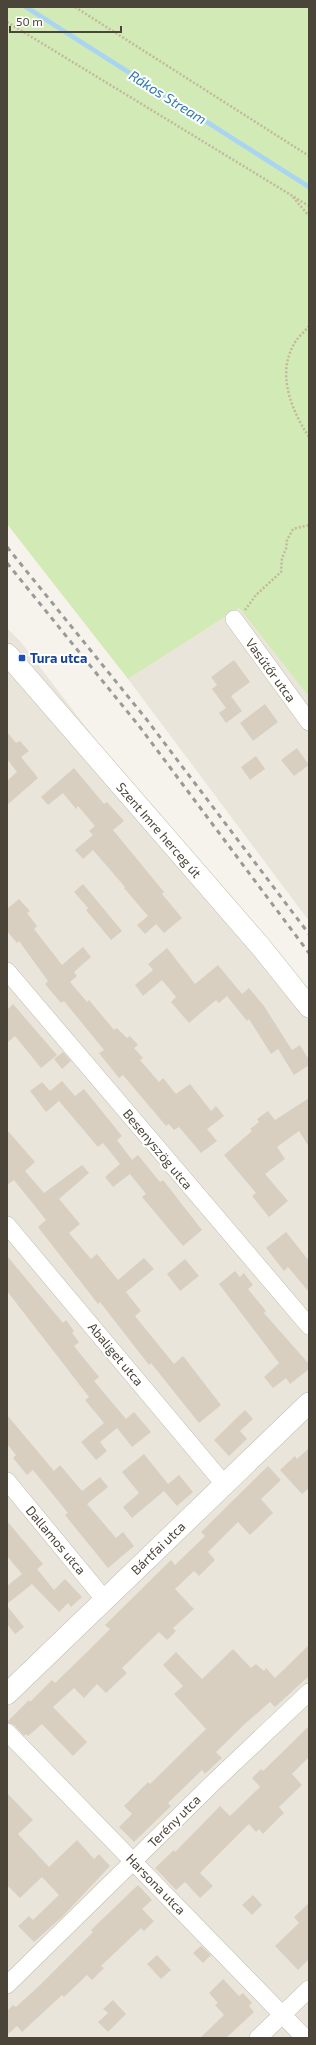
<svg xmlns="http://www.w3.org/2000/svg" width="316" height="2045" font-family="'Exo 2',sans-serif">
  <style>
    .residential { fill: #eae5da }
    .green { fill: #d2eab5 }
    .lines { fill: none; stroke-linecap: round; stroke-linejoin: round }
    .stream { stroke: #a9d4f2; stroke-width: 4.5 }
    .building { fill: #d8cfc1 }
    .minor-casing { stroke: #c2bbae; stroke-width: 18 }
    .tertiary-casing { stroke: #c2bbae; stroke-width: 22 }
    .path { stroke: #c4b79f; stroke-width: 2.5; stroke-dasharray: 2 2; stroke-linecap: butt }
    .minor { stroke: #fff; stroke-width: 17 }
    .tertiary { stroke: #fff; stroke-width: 21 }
    .rail { stroke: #9a9a9a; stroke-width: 3; stroke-dasharray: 5 5; stroke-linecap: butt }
    .transit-dot { fill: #1a4fb4; stroke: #fff; stroke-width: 1.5 }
    .labels { text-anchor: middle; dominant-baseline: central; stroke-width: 4; stroke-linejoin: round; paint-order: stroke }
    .transit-label { font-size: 13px; font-weight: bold; fill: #164399; stroke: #fff; text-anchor: start }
    .street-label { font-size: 13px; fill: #4b4439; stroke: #fff }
    .water-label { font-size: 14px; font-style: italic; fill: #2e7ab2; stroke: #fff }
  </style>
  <rect width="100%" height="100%" fill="#f6f3ec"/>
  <g class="residential">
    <path d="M239,608L309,697V921L128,679Z"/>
    <path d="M7,628L20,641L309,1018V2038H7Z"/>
  </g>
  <path class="green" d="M7,7H309V697L239,608L128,679L7,524Z"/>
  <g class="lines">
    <path class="stream" d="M26,7L309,187"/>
  </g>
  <g class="building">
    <path d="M234,660L250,682L231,696L242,711L226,723L219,713L226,708L212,689L217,685L211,677Z"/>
    <path d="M265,704L278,722L253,741L240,723Z"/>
    <path d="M7,732L16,743L20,741L29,751L21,757L38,778L7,805V781L17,772L7,759Z"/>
    <path d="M297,748L309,765L294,776L281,760Z"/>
    <path d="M256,756L265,769L250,780L241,767Z"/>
    <path d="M74,768L104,804L107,802L124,821L113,830L164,892L162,894L182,918L164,933L156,924L145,934L137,925L148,916L124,888L125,887L93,850L83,859L75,850L93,835L89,831L95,826L78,806L76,809L63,793L48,805L41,797Z"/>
    <path d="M83,884L122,931L111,940L86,910L88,908L74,892Z"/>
    <path d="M19,899L30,911L27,913L37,926L34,929L62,965L83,947L91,957L74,972L77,976L70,982L87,1002L89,1000L114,1030L117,1028L127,1038L130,1036L138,1045L134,1048L143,1058L140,1060L159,1082L163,1078L176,1094L190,1084L211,1111L216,1106L224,1116L207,1129L217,1141L201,1153L179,1127L174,1130L169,1124L166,1126L123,1075L119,1078L99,1053L104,1050L64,1001L61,1003L45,984L48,981L19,941L17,943L7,931V909Z"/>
    <path d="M167,948L195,984L218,965L242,994L249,988L264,1006L292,1050L300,1045L309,1060V1065L294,1075L278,1049L271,1054L249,1019L247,1021L227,996L219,1003L216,1000L189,1023L171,1002L176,997L162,980L143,996L135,985L153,970L148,964Z"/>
    <path d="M13,1004L57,1055L41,1068L15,1036L7,1043V1010Z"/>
    <path d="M63,1052L71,1061L62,1069L54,1059Z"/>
    <path d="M62,1081L75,1096L84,1089L122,1136L117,1140L132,1160L138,1155L160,1182L163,1180L202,1230L183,1246L142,1197L146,1194L130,1174L113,1187L105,1177L120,1164L103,1143L98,1147L59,1101L46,1112L30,1091L42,1082L50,1091Z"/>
    <path d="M309,1098V1147L299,1131L277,1147L285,1159L265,1174L288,1201L269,1217L252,1196L256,1193L224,1155L252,1131L250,1129L259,1122L257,1119L268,1111L275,1120Z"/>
    <path d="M7,1130L35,1162L25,1171L44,1193L82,1165L89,1173L59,1199L80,1224L69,1233L91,1259L97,1254L118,1280L144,1258L154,1269L126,1292L141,1311L135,1316L174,1364L183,1356L221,1405L199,1423L151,1363L149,1365L100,1302L98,1304L38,1227L46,1220L14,1180L7,1185Z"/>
    <path d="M286,1232L309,1261V1292L288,1267L284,1271L266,1248Z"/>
    <path d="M7,1256L63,1323L66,1320L74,1331L72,1333L79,1342L74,1346L99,1377L94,1381L126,1419L134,1412L151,1432L132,1447L117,1428L100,1442L107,1451L96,1460L81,1442L104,1423L85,1400L89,1397L7,1291Z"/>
    <path d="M185,1259L199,1276L180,1291L167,1274Z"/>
    <path d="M235,1271L240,1277L244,1273L253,1285L248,1289L266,1311L264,1313L309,1364V1369L290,1384L286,1378L273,1388L264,1377L279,1363L219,1284Z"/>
    <path d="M245,1410L253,1419L240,1431L247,1439L229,1456L214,1440Z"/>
    <path d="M7,1415L54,1471L60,1465L82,1491L100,1477L108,1487L87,1504L116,1538L123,1532L134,1546L108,1568L65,1515L68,1513L33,1470L27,1475L13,1458L16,1455L7,1444Z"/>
    <path d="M309,1448V1488L302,1494L280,1470L295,1456L297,1459Z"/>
    <path d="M144,1454L168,1484L179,1475L193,1492L177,1506L164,1491L132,1518L123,1507L139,1493L122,1472Z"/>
    <path d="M268,1466L281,1480L261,1499L273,1513L250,1535L238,1522L208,1552L215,1560L199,1576L194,1571L175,1589L194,1609L173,1628L176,1631L167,1640L159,1632L122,1668L127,1673L106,1693L97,1684L84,1698L74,1688L53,1707L87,1742L73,1756L42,1724L28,1736L26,1734L24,1736L14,1725L7,1722L29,1700L30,1702L52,1680L55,1683L85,1654L110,1629L105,1625L171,1560L175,1565L205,1536L201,1532Z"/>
    <path d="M7,1521L43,1564L37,1569L54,1590L65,1579L82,1597L71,1607L68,1603L59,1612L32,1584L7,1604V1586L22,1574L7,1556Z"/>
    <path d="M7,1606L24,1627L15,1634L7,1624Z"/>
    <path d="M309,1645V1676L275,1707L270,1702L247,1722L216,1752L222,1758L205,1774L202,1770L168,1803L171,1806L134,1842L119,1827L132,1814L124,1806L148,1782L150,1784L206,1729L174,1694L183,1686L163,1665L176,1652L202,1679L233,1649L251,1668L256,1664L264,1671L266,1668L275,1678Z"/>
    <path d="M309,1726V1757L292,1774L302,1785L279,1807L284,1813L263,1834L259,1829L256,1832L249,1824L200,1873L213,1886L200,1898L185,1882L176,1890L155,1868L174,1850L175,1852L220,1806L230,1816L260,1787L252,1778L261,1769L263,1771Z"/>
    <path d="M7,1793L33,1820L18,1834L49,1867L77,1840L94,1859L99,1854L110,1866L63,1916L34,1942L18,1926L29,1916L33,1920L59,1895L42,1877L20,1898L7,1885Z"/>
    <path d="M138,1885L152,1900L142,1909L154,1921L144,1931L141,1928L101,1966L104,1968L92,1980L87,1975L64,1997L62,1995L22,2032L17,2026L7,2035V2011L13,2005L16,2007L39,1986L93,1932L91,1930Z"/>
    <path d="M253,1895L262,1905L252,1915L242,1905Z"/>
    <path d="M309,1903V1959L298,1970L275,1946L299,1923L294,1917Z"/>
    <path d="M201,1946L211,1955L203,1963L193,1953Z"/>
    <path d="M157,1955L171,1970L161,1979L147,1964Z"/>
    <path d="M223,1979L239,1996L243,1993L252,2003L249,2006L254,2012L226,2038H200L224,2015L215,2005L218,2003L209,1993Z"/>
    <path d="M113,2000L126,2014L108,2032L98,2022L108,2013L103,2009Z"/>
  </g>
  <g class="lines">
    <g class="minor-casing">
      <g id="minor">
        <path d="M234,619L309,722"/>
        <path d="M7,971L309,1326"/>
        <path d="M7,1225L224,1484"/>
        <path d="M7,1481L105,1600"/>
        <path d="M7,1732L305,2038"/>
        <path d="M7,1985L217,1779L309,1692"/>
        <path d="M258,2038L309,1989"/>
      </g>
    </g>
    <g class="tertiary-casing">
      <g id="tertiary">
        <path d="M7,654L261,947L309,1007"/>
        <path d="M7,1694L309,1403"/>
      </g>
    </g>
    <g class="path">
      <path d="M75,7L309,156"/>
      <path d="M7,22L309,206"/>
      <path d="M293,197L309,216"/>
      <path d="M309,326C304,332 296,339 293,346C277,376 292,411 309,437"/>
      <path d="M245,610L256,595L281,572L282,558L286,549L287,540L293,529L309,525"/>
    </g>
    <use href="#minor" class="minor"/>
    <use href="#tertiary" class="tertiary"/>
    <g class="rail">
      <path d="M7,547L147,720L309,934"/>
      <path d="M7,563L139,726L309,953"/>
    </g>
  </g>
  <rect class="transit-dot" x="18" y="654" width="8" height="8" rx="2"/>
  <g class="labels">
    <g class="transit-label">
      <text x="30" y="658">Tura utca</text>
    </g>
    <g class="street-label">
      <text transform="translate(271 670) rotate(54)">Vasútőr utca</text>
      <text transform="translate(159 830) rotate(49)">Szent Imre herceg út</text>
      <text transform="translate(158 1149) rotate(50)">Besenyszög utca</text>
      <text transform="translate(116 1354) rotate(50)">Abaliget utca</text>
      <text transform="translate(56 1540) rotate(50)">Dallamos utca</text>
      <text transform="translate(158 1548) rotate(-44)">Bártfai utca</text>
      <text transform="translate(174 1821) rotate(-45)">Terény utca</text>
      <text transform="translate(156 1884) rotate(46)">Harsona utca</text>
    </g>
    <g class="water-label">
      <text transform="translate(168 97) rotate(32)">Rákos Stream</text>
    </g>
  </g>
  <rect width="316" height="2045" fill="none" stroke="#4b4439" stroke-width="16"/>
  <path d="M10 26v6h111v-6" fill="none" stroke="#4b4439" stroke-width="2"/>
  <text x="16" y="26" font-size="12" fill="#4b4439" stroke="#ffffff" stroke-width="3" paint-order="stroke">50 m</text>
</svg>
